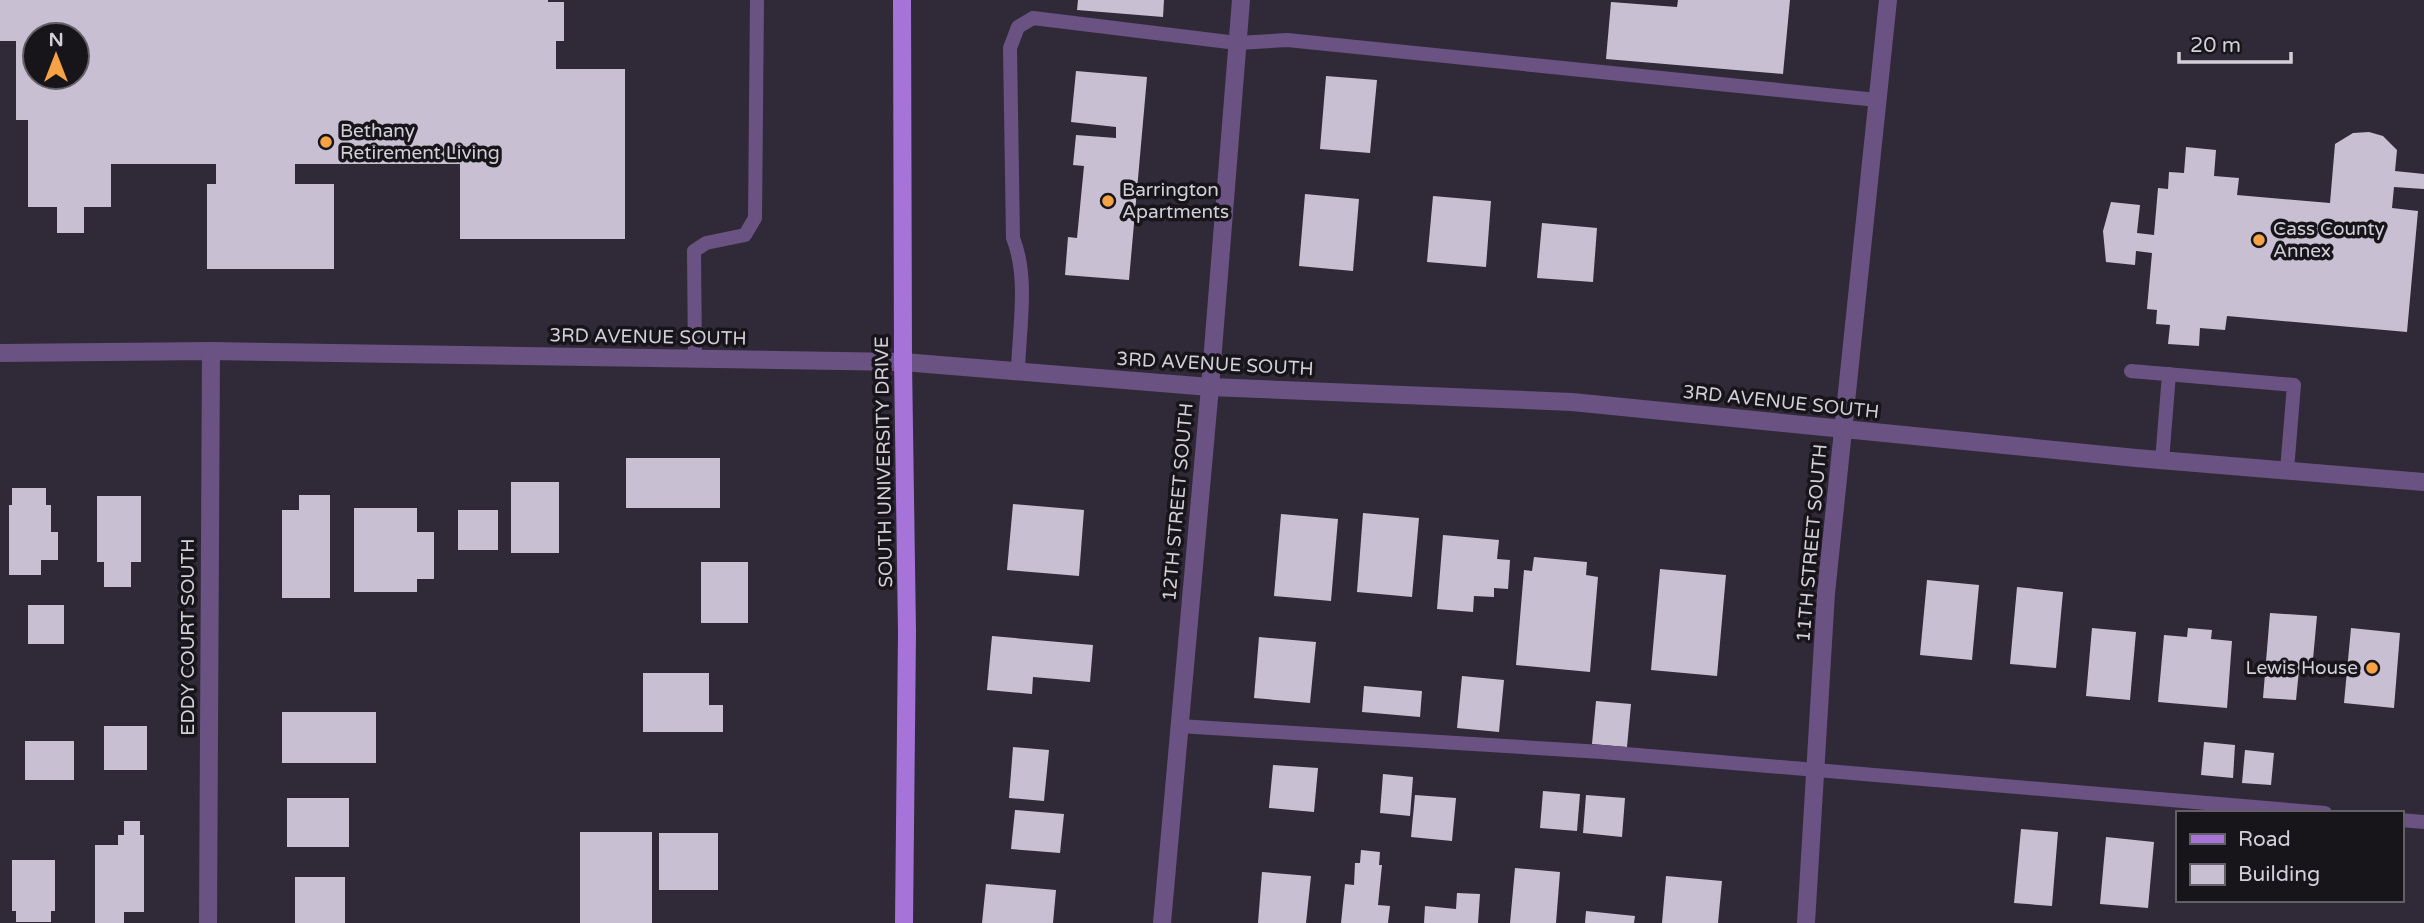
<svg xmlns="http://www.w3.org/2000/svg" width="2424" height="923" font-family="'Varela Round',sans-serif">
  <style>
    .building { fill: #c8c0d2; fill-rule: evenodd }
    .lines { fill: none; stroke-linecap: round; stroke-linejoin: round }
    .service { stroke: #6a5283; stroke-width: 14 }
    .minor { stroke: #6a5283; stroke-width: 18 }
    .primary { stroke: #a673d8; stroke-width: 18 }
    .poi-dot { fill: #f5a345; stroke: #17141a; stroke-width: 2.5 }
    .labels { text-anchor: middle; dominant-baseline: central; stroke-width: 7; stroke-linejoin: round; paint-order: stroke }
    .poi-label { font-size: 19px; fill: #d3cfd8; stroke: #17141a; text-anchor: start }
    .street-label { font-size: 19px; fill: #d3cfd8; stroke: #17141a }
  </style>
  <rect width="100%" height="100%" fill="#302a38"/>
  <g class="building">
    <path d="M0,0H548V2H564V41H556V69H625V239H460V164H295V184H334V269H207V184H216V164H111V207H84V233H57V207H28V120H16V41H0ZM35,35H77V77H35Z"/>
    <path d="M1078,0H1164L1163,17L1077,10Z"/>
    <path d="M1678,0H1790L1783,74L1606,59L1611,2L1677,7Z"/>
    <path d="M1076,71L1147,77L1129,280L1065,275L1068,237L1077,238L1084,166L1073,165L1076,135L1116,138V127L1071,122Z"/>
    <path d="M1326,76L1377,80L1370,153L1320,149Z"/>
    <path d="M2369,132L2383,136L2397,150L2395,171L2424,174V189L2394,187L2392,208L2418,211L2407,332L2227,316L2225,330L2200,328L2199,346L2168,344L2170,325L2156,324L2157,310L2147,309L2152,253L2136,251L2135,265L2106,262L2103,231L2111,202L2140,205L2137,233L2154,235L2158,188L2168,189L2169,172L2184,173L2186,147L2216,150L2214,176L2239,178L2237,195L2330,203L2335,144L2353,133Z"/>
    <path d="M1305,194L1359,199L1353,271L1299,266Z"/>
    <path d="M1433,196L1491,201L1486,267L1427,262Z"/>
    <path d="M1542,223L1597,228L1593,282L1537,278Z"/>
    <rect x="626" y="458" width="94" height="50"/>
    <rect x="511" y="482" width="48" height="71"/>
    <path d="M12,488H46V505H51V532H58V560H41V575H9V505H12Z"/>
    <path d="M299,495H330V598H282V510H299Z"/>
    <path d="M97,496H141V562H131V587H104V562H97Z"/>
    <path d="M1013,504L1084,510L1079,576L1007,570Z"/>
    <path d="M354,508H417V532H434V579H417V592H354Z"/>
    <rect x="458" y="510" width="40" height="40"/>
    <path d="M1363,513L1419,518L1412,597L1357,592Z"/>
    <path d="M1281,514L1338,519L1331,601L1274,596Z"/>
    <path d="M1443,535L1499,540L1497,559L1510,560L1508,589L1494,588V597L1474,596L1473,612L1437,609Z"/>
    <path d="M1534,557L1587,562L1586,575L1598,577L1590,672L1516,665L1524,570L1532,571Z"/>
    <rect x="701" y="562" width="47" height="61"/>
    <path d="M1660,569L1726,575L1717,676L1651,670Z"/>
    <path d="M1927,580L1979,585L1972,660L1920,655Z"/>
    <path d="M2017,587L2063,592L2056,668L2010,664Z"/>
    <rect x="28" y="605" width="36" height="39"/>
    <path d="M2270,613L2317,616L2312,670H2299L2296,700L2263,698Z"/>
    <path d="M2092,628L2136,632L2130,700L2086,696Z"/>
    <path d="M2188,628L2212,630L2211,639L2232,641L2227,708L2158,702L2164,635L2187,637Z"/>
    <path d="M2351,628L2400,633L2394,708L2344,703Z"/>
    <path d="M992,636L1093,645L1090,682L1033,677L1032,694L987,690Z"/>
    <path d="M1259,637L1316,642L1310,703L1254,698Z"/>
    <path d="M643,673H709V705H723V732H643Z"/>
    <path d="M1462,676L1504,680L1499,732L1457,728Z"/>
    <path d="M1364,686L1422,691L1420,717L1362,712Z"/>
    <path d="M1596,701L1631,704L1627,747L1592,744Z"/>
    <rect x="282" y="712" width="94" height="51"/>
    <rect x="104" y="726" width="43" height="44"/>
    <rect x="25" y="741" width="49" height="39"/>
    <path d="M2204,742L2235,745L2233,778L2201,775Z"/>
    <path d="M1013,747L1049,750L1044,801L1009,798Z"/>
    <path d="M2245,750L2274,753L2271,785L2242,783Z"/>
    <path d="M1273,765L1318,768L1314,812L1269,808Z"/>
    <path d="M1383,774L1413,777L1410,816L1380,813Z"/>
    <path d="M1543,791L1580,794L1577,831L1540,828Z"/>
    <path d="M1415,795L1456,798L1452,841L1411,837Z"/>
    <path d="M1586,795L1625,798L1622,837L1583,833Z"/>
    <rect x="287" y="798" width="62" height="49"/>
    <path d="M1015,810L1064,814L1060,853L1011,849Z"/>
    <path d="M124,821H140V835H144V912H124V923H95V845H118V835H124Z"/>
    <path d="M2021,829L2058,832L2052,906L2014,903Z"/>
    <rect x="580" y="832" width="72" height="91"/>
    <rect x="659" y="833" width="59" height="57"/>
    <path d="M2106,837L2154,842L2148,908L2100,904Z"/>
    <path d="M1361,850L1380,852L1379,865H1382L1378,905L1390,906L1388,923H1341L1345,884L1354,885L1355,863H1360Z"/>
    <path d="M12,860H55V911H51V922H16V911H12Z"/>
    <path d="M1515,868L1560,872L1556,923H1510Z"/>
    <path d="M1262,872L1311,876L1306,923H1258Z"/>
    <path d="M1666,876L1722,881L1718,923H1662Z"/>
    <rect x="295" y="877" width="50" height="46"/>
    <path d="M986,884L1056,890L1053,923H982Z"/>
    <path d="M1457,893L1480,894L1478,923H1424L1425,906L1456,909Z"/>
    <path d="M1586,911L1635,916L1634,923H1585Z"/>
  </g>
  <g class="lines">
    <g class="service">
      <path d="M695,359L694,251L706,243L745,235L755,218L757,0"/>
      <path d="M1018,371C1019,329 1029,278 1013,238L1010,48L1018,27L1033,18L1237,43L1287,40L1877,100"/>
      <path d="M2131,371L2294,385L2287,470"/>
      <path d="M2162,461L2169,374"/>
      <path d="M1179,726L1602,752L2325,813"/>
      <path d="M2401,820L2424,822"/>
    </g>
    <g class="minor">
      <path d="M0,353L211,351L903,362L1210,387L1572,402L2136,458L2424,482"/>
      <path d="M208,923L211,351"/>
      <path d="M1162,923L1210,387L1241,0"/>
      <path d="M1806,923L1826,593L1888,0"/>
    </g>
    <path class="primary" d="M902,0L903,362L907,632L904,923"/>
  </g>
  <g class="poi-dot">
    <circle cx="326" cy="142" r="7"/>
    <circle cx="1108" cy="201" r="7"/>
    <circle cx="2259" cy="240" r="7"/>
    <circle cx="2372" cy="668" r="7"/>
  </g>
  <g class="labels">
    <g class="poi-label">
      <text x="340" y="131">Bethany<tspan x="340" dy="22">Retirement Living</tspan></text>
      <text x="1122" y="190">Barrington<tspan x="1122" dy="22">Apartments</tspan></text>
      <text x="2273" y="229">Cass County<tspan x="2273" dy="22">Annex</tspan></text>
      <text x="2358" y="668" text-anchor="end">Lewis House</text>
    </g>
    <g class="street-label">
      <text transform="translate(648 337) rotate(1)">3RD AVENUE SOUTH</text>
      <text transform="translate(1215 364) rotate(3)">3RD AVENUE SOUTH</text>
      <text transform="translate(1781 402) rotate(6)">3RD AVENUE SOUTH</text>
      <text transform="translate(884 462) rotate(-91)">SOUTH UNIVERSITY DRIVE</text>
      <text transform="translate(1178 502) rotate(-85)">12TH STREET SOUTH</text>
      <text transform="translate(1812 543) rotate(-85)">11TH STREET SOUTH</text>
      <text transform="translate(188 637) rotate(-90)">EDDY COURT SOUTH</text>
    </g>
  </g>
  <rect x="2176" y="811" width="228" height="91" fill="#17141a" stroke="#625f66" stroke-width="2"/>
  <rect x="2190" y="834" width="35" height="10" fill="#a673d8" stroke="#625f66" stroke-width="2"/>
  <text x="2238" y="846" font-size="21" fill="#d3cfd8">Road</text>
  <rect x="2190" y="864" width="35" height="21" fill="#c8c0d2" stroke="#625f66" stroke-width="2"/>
  <text x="2238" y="881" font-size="21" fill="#d3cfd8">Building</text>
  <g transform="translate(56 56)"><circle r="33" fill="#17141a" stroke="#625f66" stroke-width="2"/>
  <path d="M0-5L12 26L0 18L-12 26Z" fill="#f5a345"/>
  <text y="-10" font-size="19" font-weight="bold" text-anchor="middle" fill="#d3cfd8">N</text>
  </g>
  <path d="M2179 52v10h112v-10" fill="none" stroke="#d3cfd8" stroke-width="3.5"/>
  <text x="2190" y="52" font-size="21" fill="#d3cfd8" stroke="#17141a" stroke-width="5" paint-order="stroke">20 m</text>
</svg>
